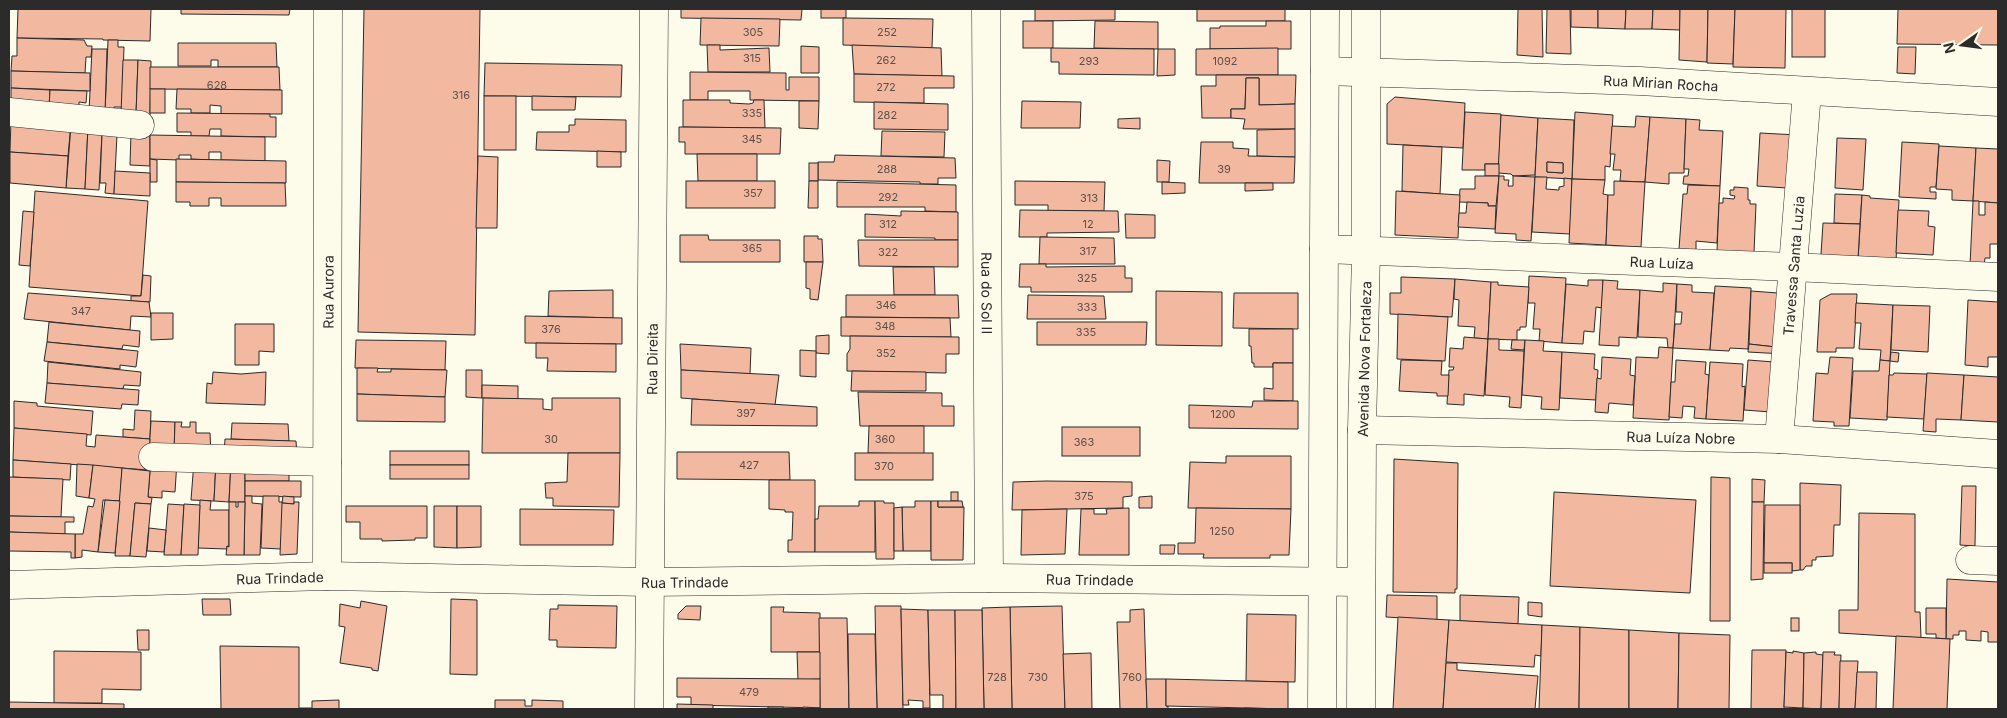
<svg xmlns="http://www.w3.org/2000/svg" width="2007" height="718" font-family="Inter,sans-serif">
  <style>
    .building { fill: #f2b8a0; stroke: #2b2b2b; fill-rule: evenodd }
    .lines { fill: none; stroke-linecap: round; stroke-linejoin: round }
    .minor-casing { stroke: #2b2b2b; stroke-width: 29 }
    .minor { stroke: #fdfbea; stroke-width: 28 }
    .labels { text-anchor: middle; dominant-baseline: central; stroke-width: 4; stroke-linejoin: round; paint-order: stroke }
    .number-label { font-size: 11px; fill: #5d4e48 }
    .street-label { font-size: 14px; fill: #2b2b2b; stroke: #fdfbea }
  </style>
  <rect width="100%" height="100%" fill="#fdfbea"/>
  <g class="building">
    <path d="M18,9H151L150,41L103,40V39L17,38Z"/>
    <path d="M181,9H290L289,15L181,14Z"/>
    <path d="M364,9H480L475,335L358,332Z"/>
    <path d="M681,9H802L801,20L681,18Z"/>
    <rect x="821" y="9" width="25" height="9"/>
    <path d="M1035,9H1115V20L1035,21Z"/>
    <rect x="1197" y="9" width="88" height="12"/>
    <path d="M1518,9H1542L1543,57L1517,55Z"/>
    <path d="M1547,9H1570L1571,54L1546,53Z"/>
    <path d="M1571,9H1598V28L1571,27Z"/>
    <path d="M1598,9H1626L1625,29L1598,28Z"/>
    <path d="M1626,9H1653L1652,29H1625Z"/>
    <path d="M1653,9H1680V30L1652,29Z"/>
    <path d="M1680,9H1708L1707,62L1679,60Z"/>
    <path d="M1708,9H1735L1733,64L1707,63Z"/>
    <path d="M1735,9H1786L1785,68L1733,67Z"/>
    <rect x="1792" y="9" width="33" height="48"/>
    <path d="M1898,9H1998V45L1897,44Z"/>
    <path d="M701,18L780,19L779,46L700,45Z"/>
    <path d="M843,18L933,19L932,48L843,45Z"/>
    <rect x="1023" y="21" width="30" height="27"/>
    <path d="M1095,21L1158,22V49L1094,48Z"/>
    <path d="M1266,21H1291V49H1210V28H1220V26H1266Z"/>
    <path d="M17,38L84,40L87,46H92L91,57H86L85,73L11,71L12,56H17Z"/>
    <path d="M108,40H118V47H124L122,107H114V113H105Z"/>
    <path d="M178,43H276L277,67H218V60H211V66H178Z"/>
    <path d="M707,45H720V50L769,48L770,72H708Z"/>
    <path d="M852,45L941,48L942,76L854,74Z"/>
    <path d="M801,46L819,47V73H801Z"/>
    <path d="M1898,47H1916L1915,74L1897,73Z"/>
    <path d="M1051,48L1154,49V75L1059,74V62H1051Z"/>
    <path d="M1278,48V75H1196V49Z"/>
    <path d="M92,49H107L105,113L89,112Z"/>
    <path d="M1158,49H1175V75L1157,76Z"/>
    <path d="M123,60H138L136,114H121Z"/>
    <path d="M138,60L151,61L150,115L136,114Z"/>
    <path d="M485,63L622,65L621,97L484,96Z"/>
    <path d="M150,67H279L280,90L150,89Z"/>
    <path d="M11,71L90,73V91L11,88Z"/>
    <path d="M690,72L786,73V90H789V77H819V101L750,100V91H708V100H690Z"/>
    <path d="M854,74L954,76V88H924V103L854,102Z"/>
    <path d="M1216,75H1296L1295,104L1259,105V78H1246L1245,109H1231V118H1202L1201,86H1216Z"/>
    <path d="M1246,78H1259V105L1295,104V129H1243L1245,119L1231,118V109H1245Z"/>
    <path d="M11,88L50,90L49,108L11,107Z"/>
    <rect x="150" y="89" width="15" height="24"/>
    <path d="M177,89L282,90V114H221V106L210,105V113H191V109H176Z"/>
    <path d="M50,90L87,91L86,103L79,102V110L49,108Z"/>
    <rect x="484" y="96" width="32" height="54"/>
    <path d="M532,96L576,97L575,110H532Z"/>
    <path d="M1395,97L1465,103L1463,148L1387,144V104Z"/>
    <path d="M683,100H730V103L749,104L753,103L754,100H764L765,128L683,127Z"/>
    <path d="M799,101H819L818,129L799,128Z"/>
    <path d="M1022,101L1081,102L1080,128H1021Z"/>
    <path d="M874,102L948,104V130L874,129Z"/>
    <path d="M1465,112L1501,114L1499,164H1485V170H1462Z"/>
    <path d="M1575,112L1613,115L1610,167L1605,166V180L1572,179Z"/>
    <path d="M177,113L270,114V117H276V137L221,136V129H210L209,136H191V132H177Z"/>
    <path d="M1501,115L1538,118L1535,175L1513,176L1511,174L1498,173Z"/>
    <path d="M1636,116L1650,117L1645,182L1620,181L1621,170H1613L1615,154H1610L1612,126L1635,127Z"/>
    <path d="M1650,117L1686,119L1684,173H1669V184L1645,182Z"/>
    <path d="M1140,118V129L1118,128V119Z"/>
    <path d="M1538,118L1574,120L1572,179L1535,177ZM1547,162L1563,163V173L1547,172Z"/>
    <path d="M11,119L71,123L68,156L10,152Z"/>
    <path d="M575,119L626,120V152L536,150L537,132H569V125H575Z"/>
    <path d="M1686,119L1700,120L1699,130L1723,131L1720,186L1683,184L1684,176H1688L1689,169H1684Z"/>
    <path d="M71,126L88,127L85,189L66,188Z"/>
    <path d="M88,127L102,134L99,190L85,189Z"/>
    <path d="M679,127L781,128L780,154H685V142H679Z"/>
    <path d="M1295,129V157L1257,156V130Z"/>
    <path d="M882,131L945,132L944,157L881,156Z"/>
    <path d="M131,132H150V166L130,165Z"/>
    <path d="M1760,133L1797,135L1787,188L1757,186Z"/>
    <path d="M102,134L117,135L114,194L105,193L106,183H100Z"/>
    <path d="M150,135L265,137V161L221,160V152H209V160L191,159V155H179V160L150,159Z"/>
    <path d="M1837,138L1866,139L1863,190L1835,188Z"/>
    <path d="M1201,142H1233V148L1249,149L1248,156L1295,157L1294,183H1199Z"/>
    <path d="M1902,142L1939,144L1936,187H1930V192H1936V199L1899,197Z"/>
    <path d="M1403,145L1442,147L1440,194L1402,191Z"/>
    <path d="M1939,146L1976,148L1973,201L1952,200V190L1936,189Z"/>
    <path d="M1976,148L1998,149V203L1973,201Z"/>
    <path d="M597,151L621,152V167H597Z"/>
    <path d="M10,152L68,156L66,188L10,183Z"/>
    <path d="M697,154H757V181H698Z"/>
    <path d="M835,155L955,158L956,178H938V184H920V182L818,180V162H834Z"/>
    <path d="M478,156L498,157L497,228H476Z"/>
    <path d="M150,159L157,160V182H150Z"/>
    <path d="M176,159L286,161V183L176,182Z"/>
    <path d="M1157,160L1170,161L1169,182H1157Z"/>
    <path d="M1547,162L1563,163V173L1547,172Z"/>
    <rect x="809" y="163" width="9" height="18"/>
    <rect x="1485" y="164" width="14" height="12"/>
    <path d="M115,171L150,173V196L114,194Z"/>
    <path d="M1475,176H1499L1496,206H1488V203L1459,202L1460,189H1475Z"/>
    <path d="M1499,176H1504V180H1509L1508,186H1513V176L1535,177L1531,241L1516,240V234L1495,233Z"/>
    <path d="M1535,177H1547L1546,189L1559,190V187L1564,186V178L1572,179L1570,234L1532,232Z"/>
    <path d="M1572,179L1605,180L1603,194L1608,195L1606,245L1569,243Z"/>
    <rect x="686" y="181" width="89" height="27"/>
    <path d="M809,181H818V208H808Z"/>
    <path d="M1015,181L1105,182L1104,211H1048V205H1015Z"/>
    <path d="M1614,181L1645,182L1641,247L1606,245L1608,195H1614Z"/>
    <path d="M176,182L285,183L286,206H221V198H209V206H190V202H176Z"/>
    <path d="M837,182L956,185V212L925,211V207H837Z"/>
    <path d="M1162,182L1185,183V193L1162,194Z"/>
    <path d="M1245,183H1273V190L1245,191Z"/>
    <path d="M1688,185L1720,186L1717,243L1696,241V250L1679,249L1683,194H1687Z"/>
    <path d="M1734,187L1748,188V200H1750V204H1756L1754,253L1717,251L1719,203H1723V198L1734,199L1735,196L1730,195V190H1734Z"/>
    <path d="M35,191L148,201L141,296L29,287Z"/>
    <path d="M1396,191L1460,195L1458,238L1395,235Z"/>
    <path d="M1835,194L1862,195L1860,224L1834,223Z"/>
    <path d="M1862,195L1870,196V198L1899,200L1896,261L1858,259Z"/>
    <path d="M1973,201H1979V215H1985V202L1998,203V244H1990V258H1985L1984,266L1970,265Z"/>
    <path d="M1467,202L1488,203V206H1496L1495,229L1458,227L1459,213H1466Z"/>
    <path d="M1020,210L1118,211L1119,232L1047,233V237H1019Z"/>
    <path d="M1898,210L1929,211L1928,226L1935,227L1933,255L1896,253Z"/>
    <path d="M23,211L34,212L30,266L19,265Z"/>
    <path d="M901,211L958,212V240H935V238L865,237V214L901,216Z"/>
    <path d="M1125,214L1155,215V238H1126Z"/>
    <path d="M1823,223L1860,224L1858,259L1828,257L1821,254Z"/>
    <path d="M680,235H708L709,240H780V262H680Z"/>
    <path d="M804,236H818V239H822L823,262H804Z"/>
    <path d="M1040,237L1114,238L1115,264H1039Z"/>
    <path d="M858,240H958V267L859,266Z"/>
    <path d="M806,262H823L818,300L810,299V289L806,288Z"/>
    <path d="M1020,264H1046V267L1125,266V278H1132V292H1031V287H1019Z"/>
    <path d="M893,267H934L935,295H894Z"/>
    <path d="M143,275L151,276L150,302L131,301V296H141Z"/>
    <path d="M1529,276L1566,278L1562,343L1539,341L1540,329H1533L1535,303H1528Z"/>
    <path d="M1401,277L1455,279L1452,317L1390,314V293H1401Z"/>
    <path d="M1455,279L1491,282L1488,339L1474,338L1475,327L1458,326L1459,300L1454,299Z"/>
    <path d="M1588,280H1603L1602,308L1596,307L1594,332L1584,331L1583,344L1562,343L1566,284L1588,286Z"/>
    <path d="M1603,280L1618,281L1617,289L1640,290L1637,338L1619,337V346L1599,345Z"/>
    <path d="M1491,282H1498V285L1529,287L1526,327H1520V330H1517V340L1488,339Z"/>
    <path d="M1663,283L1677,284L1673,348H1668L1667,338L1638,337L1640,290L1663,292Z"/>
    <path d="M1677,284L1692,285V292L1714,293L1710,350L1673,348L1675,324H1681L1682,312H1676Z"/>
    <path d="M1715,286L1751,288L1748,349L1730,348L1729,351L1710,350Z"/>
    <path d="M613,290V318L548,316L549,291Z"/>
    <path d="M1156,291L1222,292V346L1156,345Z"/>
    <path d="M1751,291L1778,293L1776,347L1749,344Z"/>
    <path d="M28,293L149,302L151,317L131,316L130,330L24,319Z"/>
    <path d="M1234,293H1298V329L1233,328Z"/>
    <path d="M1831,294H1857L1854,348H1836V352H1817L1820,300Z"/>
    <path d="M846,295H958L959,318L846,317Z"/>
    <path d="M1028,295L1104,296L1106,319H1027Z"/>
    <path d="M1968,300L1998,302V357H1988V367L1965,365Z"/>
    <path d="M1856,303L1893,305L1890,361L1880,360L1881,350L1859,349L1861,323H1855Z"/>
    <path d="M1893,305L1930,306L1928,352L1891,350Z"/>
    <path d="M151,313H173V339L151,340Z"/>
    <path d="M1398,314L1448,317L1445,361L1397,359Z"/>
    <path d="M525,316L622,318V344L525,343Z"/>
    <path d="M841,317L950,318L951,337L841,336Z"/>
    <path d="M49,322L140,331L139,347L123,345L122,349L47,342Z"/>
    <path d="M1037,322H1147L1146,345H1037Z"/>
    <path d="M235,324H274V352L259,351V365H235Z"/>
    <path d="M1249,329H1293V363H1273V367H1254V363H1252L1251,346H1249Z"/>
    <path d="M829,335V354L816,353V336Z"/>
    <path d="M850,336L959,337V354H946V373L847,371V354L850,349Z"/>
    <path d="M1464,337L1488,339L1484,396L1464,394V405L1447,404L1449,370H1453L1454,367H1449L1450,348L1463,349Z"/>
    <path d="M1488,339H1499V350L1524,351L1521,408L1509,407L1510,397L1485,395Z"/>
    <path d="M356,340L446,341L445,370L355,368Z"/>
    <path d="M1512,340H1525L1524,350L1511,349Z"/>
    <path d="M1525,340L1544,341L1543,351L1562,352L1559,410L1541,409L1542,397L1522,395Z"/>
    <path d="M47,342L138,351L136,367L120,365V369L44,361Z"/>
    <path d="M536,343L616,344V372L547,371L548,358H536Z"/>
    <path d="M680,344L751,348L750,374L681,370Z"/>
    <path d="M1749,344L1776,347L1784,354L1748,352Z"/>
    <path d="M1659,347L1673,348L1669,420L1633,418L1636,357L1658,358Z"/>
    <path d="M800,350L816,351V377L800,376Z"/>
    <path d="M1562,352L1595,354L1594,369L1598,370L1596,400L1560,398Z"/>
    <path d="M1891,352L1899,353L1898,362L1890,361Z"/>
    <path d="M1602,357L1631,359L1630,375L1635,376L1633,405L1609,403L1608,413L1595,412L1597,378L1601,379Z"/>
    <path d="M1830,357L1853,358L1849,426H1834V422L1813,421L1816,373L1828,374Z"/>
    <path d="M1401,360L1442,361L1441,375H1449L1448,396H1437V393L1399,391Z"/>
    <path d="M1676,360L1706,362L1705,374L1709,375L1706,419L1694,418L1695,407L1683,406L1682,418L1669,417L1671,382H1675Z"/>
    <path d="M1748,360L1774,362L1771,412L1744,410Z"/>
    <path d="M1880,360L1890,361L1887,420L1850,418L1853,371H1879Z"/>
    <path d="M48,362L141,372L140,386L124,385L123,389L47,383Z"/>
    <path d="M1710,362L1743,364L1742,387L1745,386L1743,421L1706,419Z"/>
    <path d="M1273,363H1293V401L1264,400V388L1273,389Z"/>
    <path d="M357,368H378L377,372H391V369L447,370L445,397L357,394Z"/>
    <path d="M466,370H482V398L466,397Z"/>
    <path d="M681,370L779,375L775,405L681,398Z"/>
    <path d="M852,371L926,372V391H851Z"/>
    <path d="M213,372L241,374L266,372L265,405L206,403L207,383L212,384Z"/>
    <path d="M1894,373L1927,374L1924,419L1887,417L1889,375H1893Z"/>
    <path d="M1927,373L1964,375L1961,420L1936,419V432L1923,431Z"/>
    <path d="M1964,375L1998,377V422L1961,420Z"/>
    <path d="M47,383L139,390L138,405L122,404L121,409L45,403Z"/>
    <path d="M482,385L518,386V399L482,398Z"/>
    <path d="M858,392L942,393V406H954V426H860Z"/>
    <path d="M357,394L445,397V422L357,421Z"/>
    <path d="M483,398L543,399V409L552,410V398H620V453H482Z"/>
    <path d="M692,399L817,407V426L691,425Z"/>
    <path d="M14,401L37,403V406L93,411L91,435L14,428Z"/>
    <path d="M1253,401H1298V429L1189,428V405L1252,407Z"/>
    <path d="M135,410L151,411L150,439L123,437V429L134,430Z"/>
    <path d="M151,421L175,422L174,453L149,452Z"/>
    <path d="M175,422H182L181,427H190V422H196V433H210L211,455L174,453Z"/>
    <path d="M232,423L288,424L289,441L231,439Z"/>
    <path d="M869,426H924V454L868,453Z"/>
    <rect x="1062" y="427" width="78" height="29"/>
    <path d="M14,428L87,434L86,446L95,447L96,435L150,439L148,470L13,460Z"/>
    <path d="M225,439L296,441L297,457L224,455Z"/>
    <rect x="390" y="451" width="79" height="14"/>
    <path d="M677,452H789L790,480L677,479Z"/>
    <path d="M568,453H620L619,507L553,506V498H546L545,483L567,482Z"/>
    <rect x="855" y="453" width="78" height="27"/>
    <path d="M1226,456H1291V509L1188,508L1190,462L1226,463Z"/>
    <path d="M1394,459L1458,463L1457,589H1455V593L1393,592Z"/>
    <path d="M13,460L71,464L70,480L13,477Z"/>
    <path d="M148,460L177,461L175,492L162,491V498L148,497L150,471L148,470Z"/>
    <path d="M194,461L216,462L214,501L191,500Z"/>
    <path d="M216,462H231L229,502L214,501Z"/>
    <path d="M231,462L245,463V502H229Z"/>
    <path d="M77,464L93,465L89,498L76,496Z"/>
    <path d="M93,465L122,468L120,501L103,500L98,552L82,550V557L75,558V534H83L88,506L93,507L95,499L89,498Z"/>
    <rect x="390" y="465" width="79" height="14"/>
    <path d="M289,466V481H245V471Z"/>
    <path d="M122,468L150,471L148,497L152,498L151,504L135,503L130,556H115Z"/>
    <path d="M9,477L63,479L61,517L9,516Z"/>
    <path d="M1711,477L1730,478V621H1710Z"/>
    <path d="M1752,479L1765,480L1764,502H1752Z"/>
    <path d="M769,480H815V552H788V540H792L793,512H785V510L769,509Z"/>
    <path d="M245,481H301V497L245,496Z"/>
    <path d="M1046,481L1132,482V496L1123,497V508L1012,510L1013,482Z"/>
    <path d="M1800,483L1841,485L1840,525H1834L1833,556L1816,557V560H1812V566H1806L1803,570H1800Z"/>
    <path d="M1962,486H1976L1975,546L1960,545Z"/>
    <rect x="951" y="492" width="7" height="9"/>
    <path d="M1554,492L1696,500L1690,593L1550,586Z"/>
    <path d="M245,496H252V503L262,504L260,555H244Z"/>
    <path d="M263,496H279V502H283L281,549L261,548Z"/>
    <path d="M283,496L294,497V504L282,503Z"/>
    <path d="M1152,496V508H1139V497Z"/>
    <path d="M105,500L120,501L115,553L98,552Z"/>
    <path d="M200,500L211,501L210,510H229V547L227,546V549L198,548Z"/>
    <path d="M859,501H875V552H815V519H818L819,506H859Z"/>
    <path d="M875,501H884V503H894V559H876Z"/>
    <path d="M915,501H931V551H903L902,507H915Z"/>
    <path d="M931,501H938V507H964L963,560H931Z"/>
    <path d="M938,501H962L963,507H938Z"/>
    <path d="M229,502H236V507H238V502H245L244,555H226L227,546L229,547Z"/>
    <path d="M294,502H299L297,554L280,555L282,503L294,504Z"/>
    <path d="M1752,502H1764L1763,579L1751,580Z"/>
    <path d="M135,503L151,504L146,557L130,556Z"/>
    <path d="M168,504L184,505L181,555H164Z"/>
    <path d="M184,504L200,505L198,555H181Z"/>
    <path d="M1765,505H1800V570L1792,571V563H1764Z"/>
    <path d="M346,506H427V538H415V540L382,541V539H360V522H346Z"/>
    <path d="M434,506H457V548L434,547Z"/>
    <path d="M457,506H481V547L457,548Z"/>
    <path d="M902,507L903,551H894V508Z"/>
    <path d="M1129,508V555H1079L1081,509H1094V514H1107L1106,509Z"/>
    <path d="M1196,508L1291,509L1289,555H1270V558H1203L1204,554H1178V543H1195Z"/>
    <path d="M520,509L614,510L613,545H520Z"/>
    <path d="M1067,509L1065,554L1021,555L1022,510Z"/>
    <path d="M1859,513L1915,514V612H1920L1921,638L1839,633V610H1858Z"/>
    <path d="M9,516L74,517V522H65V534L9,532Z"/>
    <path d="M149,528L166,530L164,552L147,551Z"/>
    <path d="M9,532L75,534V558H71V552L9,551Z"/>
    <path d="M1160,545H1175L1174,554H1160Z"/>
    <rect x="1764" y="563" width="28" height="10"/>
    <path d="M1947,579L1998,582V642H1988V632L1981,631V641L1966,640V631H1959V635H1953V639H1946Z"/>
    <path d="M1387,595L1437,596V620L1386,617Z"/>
    <path d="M1460,595L1519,597L1518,624L1460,621Z"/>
    <path d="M202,599H230L231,615H203Z"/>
    <path d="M451,599L477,600V675L450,674Z"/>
    <path d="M361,601L387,606L378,671L372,670V668L340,663L345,627L339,626L340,604L360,608Z"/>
    <path d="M1528,602L1542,603V617L1528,615Z"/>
    <path d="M558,605L617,606L616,648L557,647V640H549L550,609H558Z"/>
    <path d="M686,606H701L700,620L678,619V614Z"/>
    <path d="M875,606H901L903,709H877Z"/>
    <path d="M1062,606L1065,709H1012L1010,607Z"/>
    <path d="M771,607H784L783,612L820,613V652H771Z"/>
    <path d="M1010,607L1012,709H984L982,608Z"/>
    <path d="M1926,608H1946V639L1936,638V634H1926Z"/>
    <path d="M901,609L928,610L930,708H923V701L908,700L909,705H903Z"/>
    <path d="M1144,609L1147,709H1120L1117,622H1130V610Z"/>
    <path d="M928,610H955L956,709H943V695H930Z"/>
    <path d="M955,610H982L984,709H956Z"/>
    <path d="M1247,614L1296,615L1295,682L1246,681Z"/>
    <path d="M1398,617L1449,620L1443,709H1393Z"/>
    <path d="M819,618H847L849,709H820Z"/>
    <rect x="1791" y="618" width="8" height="13"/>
    <path d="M1449,620L1542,625L1541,656L1535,655L1534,667L1446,662Z"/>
    <path d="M1542,625L1580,627L1579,709H1539Z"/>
    <path d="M1580,627L1629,630V709H1579Z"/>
    <path d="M137,630H149V650H138Z"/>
    <path d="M1629,630L1679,633L1678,709H1629Z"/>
    <path d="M1679,633L1730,635L1729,709H1678Z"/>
    <path d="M848,634H875L877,709H849Z"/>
    <path d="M1896,636L1950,639L1947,709H1893Z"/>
    <path d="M220,646L299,647V708H312V709H221Z"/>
    <path d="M1752,650H1786L1784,709H1751Z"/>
    <path d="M54,651L141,652V690L102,689V703H54Z"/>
    <path d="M1793,651L1804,653L1803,708L1784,707L1786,652L1793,653Z"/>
    <path d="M797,652H820V679L798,680Z"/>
    <path d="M1816,652V654L1823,655L1821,709L1803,708L1804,653Z"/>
    <path d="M1823,652H1835L1834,655H1841L1839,709H1821Z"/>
    <path d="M1091,653L1092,709H1065L1063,654Z"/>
    <path d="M1840,661H1858L1855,709H1839Z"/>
    <path d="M1446,663H1457V670L1538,676L1535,709H1443Z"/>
    <path d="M1857,672H1877L1876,709H1855Z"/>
    <path d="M677,678L820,679V708L691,705V697H677Z"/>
    <path d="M1146,679H1166V706H1168V709H1147Z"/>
    <path d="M1166,679L1288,682V709L1166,706Z"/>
    <path d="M339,700V709H312V701Z"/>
    <path d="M495,700H525V706H532V700L563,701V709H495Z"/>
    <path d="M9,702L124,704V709H9Z"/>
    <path d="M677,704L713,705V709H677Z"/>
    <rect x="768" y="707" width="15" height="2"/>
    <path d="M803,707L820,708V709H803Z"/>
    <path d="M1244,708L1283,709H1244Z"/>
  </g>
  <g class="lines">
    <g class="minor-casing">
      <g id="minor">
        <path id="s1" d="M986,9L989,578"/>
        <path id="s2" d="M1325,71L1640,81L1998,102"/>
        <path d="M9,112L140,125"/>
        <path id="s3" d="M1324,249L1793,267L1998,277"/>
        <path id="s4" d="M1362,430L1779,439L1998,454"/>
        <path id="s5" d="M1779,439L1807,92"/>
        <path d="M153,457L327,462"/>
        <path d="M1970,560L1998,561"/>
        <path id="s6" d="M327,576L328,9"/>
        <path id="s7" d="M9,585L327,576L649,582L989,578L1361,582"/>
        <path id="s8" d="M649,709L654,9"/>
        <path d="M1322,709L1325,9"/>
        <path id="s9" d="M1361,709L1362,430L1366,251V9"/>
      </g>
    </g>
    <use href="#minor" class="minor"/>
  </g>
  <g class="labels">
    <g class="number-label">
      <text x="753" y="32">305</text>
      <text x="887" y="32">252</text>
      <text x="752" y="58">315</text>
      <text x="886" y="60">262</text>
      <text x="1089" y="61">293</text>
      <text x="1225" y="61">1092</text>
      <text x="217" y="85">628</text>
      <text x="886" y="87">272</text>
      <text x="461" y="95">316</text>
      <text x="752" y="113">335</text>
      <text x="887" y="115">282</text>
      <text x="752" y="139">345</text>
      <text x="887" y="169">288</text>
      <text x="1224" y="169">39</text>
      <text x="753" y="193">357</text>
      <text x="888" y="197">292</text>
      <text x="1089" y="198">313</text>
      <text x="888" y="224">312</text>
      <text x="1088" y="224">12</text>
      <text x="752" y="248">365</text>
      <text x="1088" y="251">317</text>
      <text x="888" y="252">322</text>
      <text x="1087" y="278">325</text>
      <text x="886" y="305">346</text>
      <text x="1087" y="307">333</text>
      <text x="81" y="311">347</text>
      <text x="885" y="326">348</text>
      <text x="551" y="329">376</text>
      <text x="1086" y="332">335</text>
      <text x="886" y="353">352</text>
      <text x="746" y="413">397</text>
      <text x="1223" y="414">1200</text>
      <text x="551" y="439">30</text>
      <text x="885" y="439">360</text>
      <text x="1084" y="442">363</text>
      <text x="749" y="465">427</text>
      <text x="884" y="466">370</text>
      <text x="1084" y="496">375</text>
      <text x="1222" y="531">1250</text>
      <text x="997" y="677">728</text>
      <text x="1038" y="677">730</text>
      <text x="1132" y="677">760</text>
      <text x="749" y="692">479</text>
    </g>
    <g class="street-label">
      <text stroke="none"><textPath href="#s2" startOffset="336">Rua Mirian Rocha</textPath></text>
      <text stroke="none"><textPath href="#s3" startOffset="338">Rua Luíza</textPath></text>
      <text stroke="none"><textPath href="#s5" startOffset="174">Travessa Santa Luzia</textPath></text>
      <text stroke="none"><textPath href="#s6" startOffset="284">Rua Aurora</textPath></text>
      <text stroke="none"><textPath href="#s1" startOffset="284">Rua do Sol II</textPath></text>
      <text stroke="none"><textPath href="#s8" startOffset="350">Rua Direita</textPath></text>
      <text stroke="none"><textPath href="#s9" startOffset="350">Avenida Nova Fortaleza</textPath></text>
      <text stroke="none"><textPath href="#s4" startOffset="319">Rua Luíza Nobre</textPath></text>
      <text stroke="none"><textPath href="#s7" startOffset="271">Rua Trindade</textPath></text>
      <text stroke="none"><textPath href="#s7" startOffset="1081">Rua Trindade</textPath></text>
      <text stroke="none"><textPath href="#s7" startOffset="676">Rua Trindade</textPath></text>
    </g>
  </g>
  <rect width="2007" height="718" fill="none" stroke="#2b2b2b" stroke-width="20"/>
  <g transform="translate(1962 45) rotate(256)" stroke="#fdfbea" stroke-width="4" paint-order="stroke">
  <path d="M0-4L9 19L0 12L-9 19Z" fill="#2b2b2b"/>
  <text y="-8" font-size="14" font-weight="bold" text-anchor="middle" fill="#2b2b2b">N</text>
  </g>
</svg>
